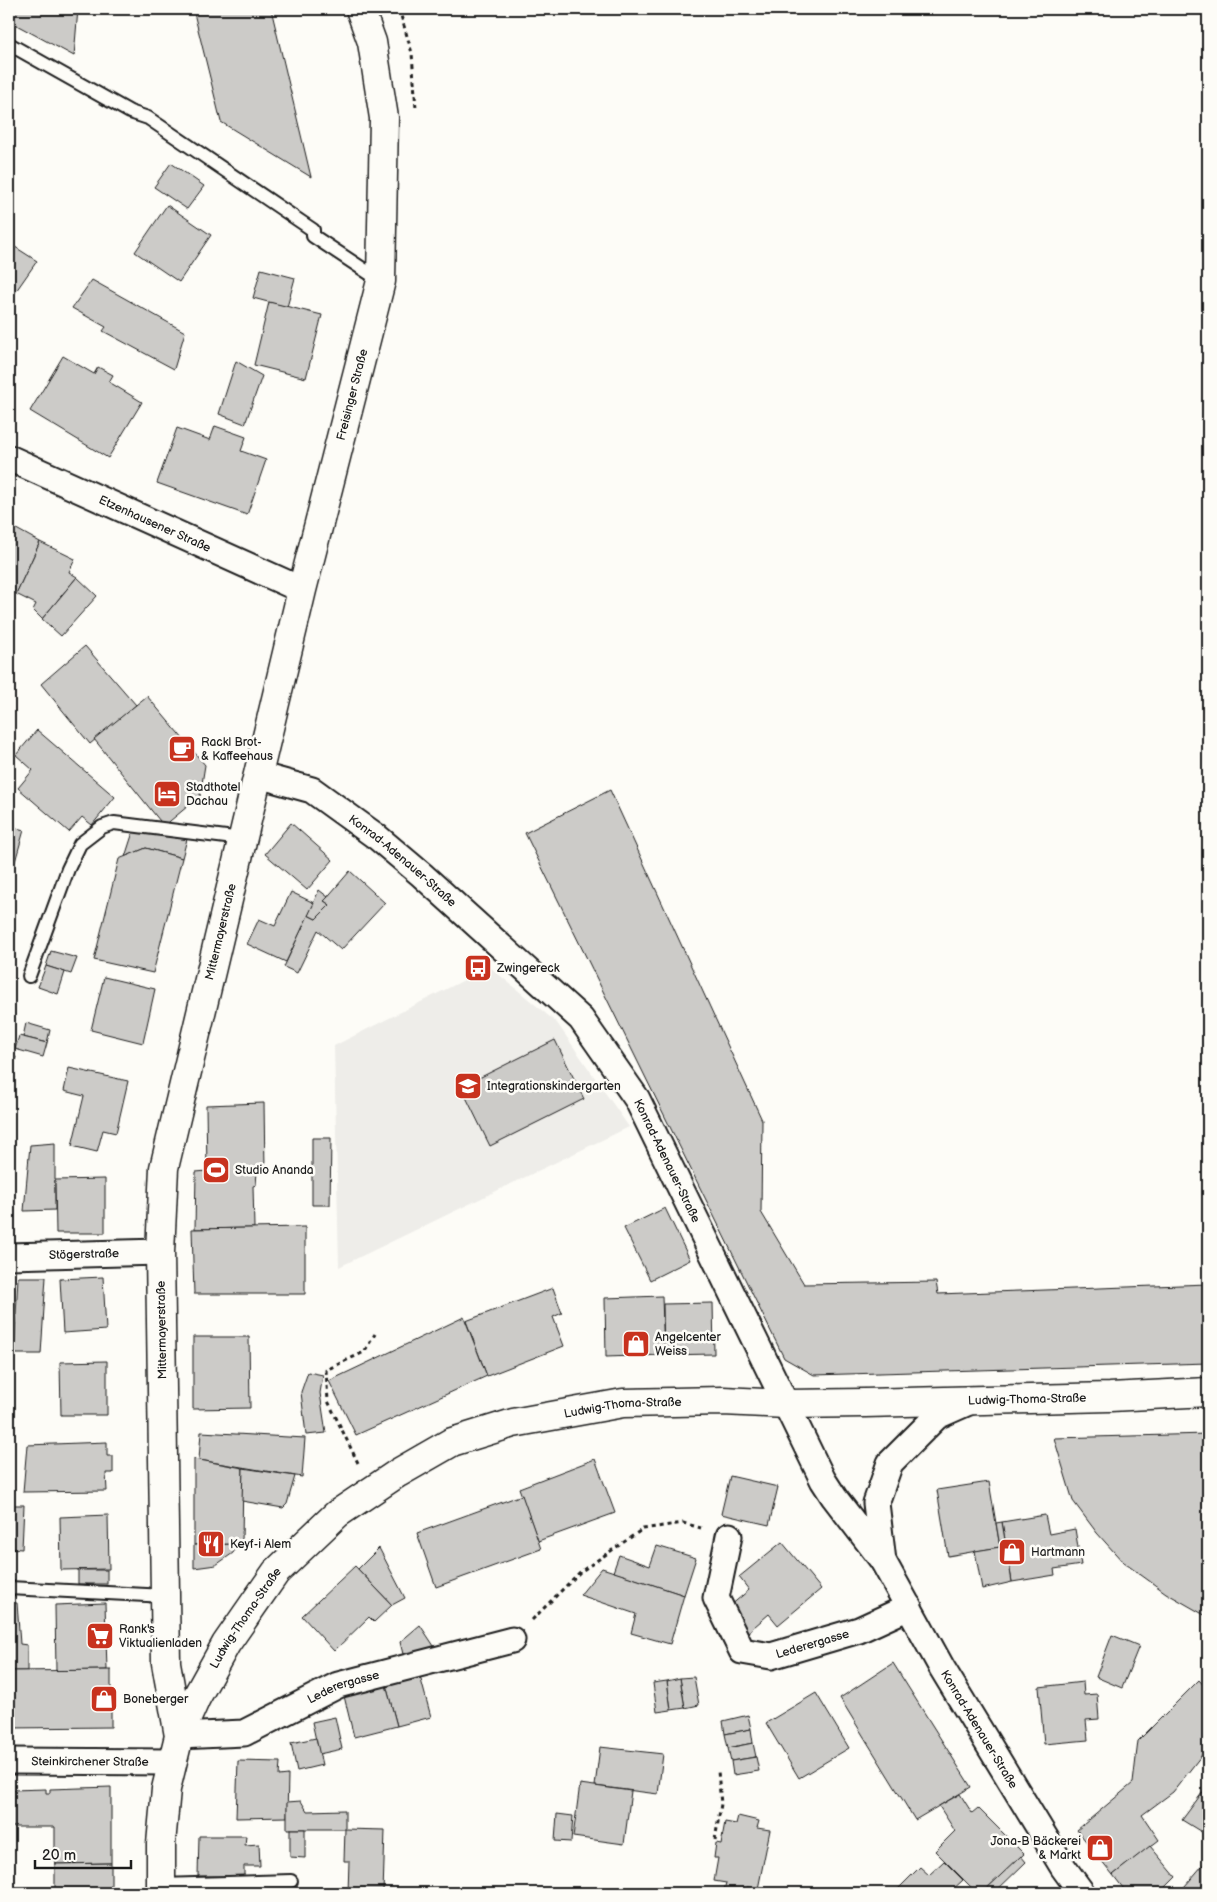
<svg xmlns="http://www.w3.org/2000/svg" width="1217" height="1902" font-family="'Balsamiq Sans',sans-serif">
  <style>
    .built { fill: #eeede9 }
    .building { fill: #cccbc8; stroke: #1c1c1c }
    .lines { fill: none; stroke-linecap: round; stroke-linejoin: round }
    .lane-casing { stroke: #1c1c1c; stroke-width: 16 }
    .street-casing { stroke: #1c1c1c; stroke-width: 29 }
    .secondary-casing { stroke: #1c1c1c; stroke-width: 31 }
    .path { stroke: #1c1c1c; stroke-width: 3; stroke-dasharray: 4 4; stroke-linecap: butt }
    .lane { stroke: #fdfcf7; stroke-width: 12 }
    .street { stroke: #fdfcf7; stroke-width: 25 }
    .secondary { stroke: #fdfcf7; stroke-width: 28 }
    .labels { text-anchor: middle; dominant-baseline: central; stroke-width: 5; stroke-linejoin: round; paint-order: stroke }
    .street-label { font-size: 12px; fill: #1c1c1c; stroke: #fdfcf7 }
    .poi-label { font-size: 12px; fill: #1c1c1c; stroke: #fdfcf7; text-anchor: start }
  </style>
  <rect width="100%" height="100%" fill="#fdfcf7"/>
  <filter id="ink" filterUnits="userSpaceOnUse"><feTurbulence type="fractalNoise" baseFrequency=".02" numOctaves="2"/><feDisplacementMap in="SourceGraphic" scale="10" xChannelSelector="R" yChannelSelector="G"/><feConvolveMatrix kernelMatrix="1 2 1 2 8 2 1 2 1" color-interpolation-filters="sRGB"/></filter>
  <g filter="url(#ink)">
    <path class="built" d="M490,967L557,1023L629,1127L339,1267L334,1046Z"/>
    <g class="building">
      <path d="M9,9H78L74,56L9,21Z"/>
      <path d="M193,9H271L311,177L221,122Z"/>
      <path d="M171,163L204,186L187,209L154,187Z"/>
      <path d="M167,205L211,235L179,282L135,252Z"/>
      <path d="M12,245L37,261L9,301V250Z"/>
      <path d="M261,269L295,278L287,307L253,298Z"/>
      <path d="M92,280L185,332L174,369L103,331L106,327L72,308Z"/>
      <path d="M269,302L322,315L306,378L254,365Z"/>
      <path d="M63,356L94,374L98,367L113,375L109,382L142,402L108,458L30,411Z"/>
      <path d="M236,361L262,376L245,424L219,414Z"/>
      <path d="M215,426L246,437L241,451L266,460L247,515L157,483L177,428L210,440Z"/>
      <path d="M9,525L40,542L16,594L9,591Z"/>
      <path d="M40,542L75,559L69,572L77,577L42,619L33,610L36,604L16,594Z"/>
      <path d="M77,577L97,596L61,636L42,619Z"/>
      <path d="M85,646L136,705L90,744L41,684Z"/>
      <path d="M147,696L205,765L200,796L164,826L94,739Z"/>
      <path d="M37,730L115,797L92,825L82,817L69,832L18,788L33,770L16,755Z"/>
      <path d="M610,790L762,1120L761,1212L804,1284L936,1282L938,1294L1208,1284V1363L814,1375L784,1358L525,833Z"/>
      <path d="M291,823L333,860L307,890L265,854Z"/>
      <path d="M9,826L24,830L9,883Z"/>
      <path d="M134,829L187,839L182,858L146,848L125,857Z"/>
      <path d="M146,848L182,858L153,973L94,960L119,859Z"/>
      <path d="M350,871L385,903L341,950L318,930L297,973L284,967L308,915L316,919L330,905L324,901Z"/>
      <path d="M319,890L328,897L324,901L330,905L316,919L308,915Z"/>
      <path d="M291,892L314,903L286,962L247,944L259,919L275,926Z"/>
      <path d="M51,951L77,958L71,974L46,966Z"/>
      <path d="M46,966L65,972L58,994L38,987Z"/>
      <path d="M104,977L155,989L143,1043L91,1030Z"/>
      <path d="M26,1023L50,1030L47,1043L23,1037Z"/>
      <path d="M19,1036L47,1043L43,1057L15,1049Z"/>
      <path d="M555,1040L584,1099L490,1146L461,1087Z"/>
      <path d="M9,1054L16,1057L9,1080Z"/>
      <path d="M69,1068L128,1081L116,1133L103,1130L97,1152L72,1146L84,1096L64,1091Z"/>
      <path d="M264,1103L265,1171L257,1172L256,1185L253,1186L254,1228L195,1229L196,1172L207,1171L206,1105Z"/>
      <path d="M312,1138H331L330,1205H312Z"/>
      <path d="M55,1143V1210L24,1211L30,1145Z"/>
      <path d="M105,1179V1233H56L55,1180Z"/>
      <path d="M665,1208L690,1260L650,1280L624,1228Z"/>
      <path d="M305,1227V1294H194L192,1229Z"/>
      <path d="M18,1277H46L41,1354H14Z"/>
      <path d="M103,1277L106,1330L63,1333L60,1279Z"/>
      <path d="M553,1288L562,1313L553,1317L564,1346L487,1376L466,1321Z"/>
      <path d="M662,1296L664,1355L606,1357L605,1298Z"/>
      <path d="M713,1303L714,1354L664,1355L663,1304Z"/>
      <path d="M464,1317L487,1376L356,1435L329,1381Z"/>
      <path d="M193,1337H249L250,1408L193,1409Z"/>
      <path d="M9,1353L14,1354L9,1453Z"/>
      <path d="M107,1361V1415H61L60,1362Z"/>
      <path d="M308,1372L323,1375L320,1393L326,1433L306,1435L301,1392Z"/>
      <path d="M201,1432L305,1438L302,1477L199,1460Z"/>
      <path d="M1208,1434V1617L1166,1593L1123,1562L1097,1533L1073,1501L1054,1438Z"/>
      <path d="M107,1442V1456H113V1473H106L107,1491L23,1492L27,1445Z"/>
      <path d="M194,1459L243,1468L242,1544L194,1545Z"/>
      <path d="M595,1459L615,1513L538,1541L519,1488Z"/>
      <path d="M243,1468L295,1476L287,1504L283,1508L242,1501Z"/>
      <path d="M730,1476L778,1487L769,1525L721,1514Z"/>
      <path d="M989,1482L1000,1547L948,1556L937,1490Z"/>
      <path d="M522,1495L541,1549L436,1587L417,1533Z"/>
      <path d="M9,1505H24L22,1549L9,1548Z"/>
      <path d="M108,1515L109,1569L61,1570L60,1517Z"/>
      <path d="M1045,1515L1049,1534L1075,1529L1081,1565L1054,1569L1055,1575L1012,1582L1002,1522Z"/>
      <path d="M1002,1522L1006,1546L1000,1547L996,1523Z"/>
      <path d="M782,1542L821,1589L778,1625L769,1614L747,1633L730,1606L749,1590L739,1577Z"/>
      <path d="M238,1544L233,1553L216,1565L194,1568V1545Z"/>
      <path d="M657,1546L696,1558L684,1595L613,1572L619,1555L650,1566Z"/>
      <path d="M1006,1546L1012,1582L982,1589L975,1551Z"/>
      <path d="M379,1548L405,1598L392,1605L358,1569Z"/>
      <path d="M355,1566L392,1605L374,1622L369,1617L334,1651L302,1616Z"/>
      <path d="M602,1568L684,1595L670,1644L631,1633L636,1614L580,1595Z"/>
      <rect x="78" y="1570" width="29" height="14"/>
      <path d="M9,1603H17L20,1644L27,1645V1671H9Z"/>
      <path d="M105,1603L107,1670L56,1671L55,1605Z"/>
      <path d="M420,1625L436,1649L404,1658L400,1642Z"/>
      <path d="M1112,1635L1139,1646L1122,1688L1096,1677Z"/>
      <path d="M893,1663L971,1787L915,1820L840,1698Z"/>
      <path d="M111,1670V1727L9,1728V1671Z"/>
      <path d="M420,1676L431,1717L397,1726L386,1685Z"/>
      <path d="M694,1677L699,1705L685,1708L680,1678Z"/>
      <path d="M680,1678L685,1708L671,1710L667,1681Z"/>
      <path d="M1199,1680L1208,1690V1747L1173,1792L1142,1815L1159,1840L1113,1875L1077,1830L1133,1783L1138,1741Z"/>
      <path d="M667,1681L671,1710L657,1712L653,1683Z"/>
      <path d="M1083,1682L1084,1695L1097,1694L1099,1719L1086,1720L1088,1740L1044,1744L1039,1687Z"/>
      <path d="M386,1685L397,1726L354,1737L344,1696Z"/>
      <path d="M816,1693L849,1748L799,1778L766,1723Z"/>
      <path d="M748,1715L751,1729L725,1734L723,1721Z"/>
      <path d="M335,1717L342,1749L319,1754L312,1722Z"/>
      <path d="M751,1729L753,1743L728,1748L725,1734Z"/>
      <path d="M316,1738L322,1765L297,1771L291,1743Z"/>
      <path d="M753,1743L756,1757L731,1761L728,1748Z"/>
      <path d="M600,1747L663,1754L658,1794L595,1786Z"/>
      <path d="M756,1757L759,1771L733,1775L731,1761Z"/>
      <path d="M238,1761L280,1762L279,1776L288,1775L287,1817L236,1818Z"/>
      <path d="M580,1784L631,1791L624,1844L573,1837Z"/>
      <path d="M1208,1785V1836L1182,1820Z"/>
      <path d="M111,1787V1863L55,1864V1827H10L12,1790L46,1789V1793H50V1789Z"/>
      <path d="M9,1790H12L9,1850Z"/>
      <path d="M960,1794L972,1813L978,1808L1024,1854L982,1893H977L935,1851L955,1831L939,1806Z"/>
      <path d="M301,1801L307,1811L345,1810V1829H287V1802Z"/>
      <path d="M557,1814L573,1816L571,1842L555,1841Z"/>
      <path d="M738,1816L759,1821L757,1828L770,1830L758,1889L747,1887L746,1893L724,1890L726,1883L714,1881L718,1858H714L716,1843L721,1844L725,1822L736,1824Z"/>
      <path d="M290,1829H305V1858L290,1857Z"/>
      <path d="M345,1829L385,1830L383,1893H348L349,1861H344Z"/>
      <path d="M199,1836H246L245,1845L259,1844L260,1866H244V1876H198Z"/>
      <path d="M1150,1846L1176,1877L1160,1893H1127L1113,1875Z"/>
      <path d="M1021,1856L1026,1862L994,1893H982Z"/>
      <path d="M1208,1859V1888L1205,1893H1179Z"/>
      <path d="M944,1861L963,1880L949,1893H894L920,1867L929,1875Z"/>
      <path d="M111,1863V1893H55V1864Z"/>
      <path d="M198,1890L249,1891V1893H198Z"/>
      <path d="M319,1893V1892L383,1893Z"/>
    </g>
    <g class="lines">
      <g class="lane-casing">
        <g id="lane">
          <path d="M9,44L130,112L148,118L313,230V236L381,281"/>
          <path d="M29,976L68,869L80,844L102,827L114,823L242,839"/>
          <path d="M9,1588L166,1596"/>
          <path d="M161,1885L291,1881"/>
        </g>
      </g>
      <g class="street-casing">
        <g id="street">
          <path id="s1" d="M9,458L302,590"/>
          <path id="s2" d="M258,775L312,790L377,837L422,875L581,1019L637,1099L823,1480L834,1497L883,1561L942,1668L1063,1867L1082,1893"/>
          <path id="s3" d="M9,1256L160,1252"/>
          <path id="s4" d="M729,1536L716,1598L742,1651L771,1656L859,1630L909,1607"/>
          <path d="M883,1561L876,1503L890,1463L937,1416L971,1401"/>
          <path id="s5" d="M179,1736L244,1733L338,1685L512,1640"/>
          <path id="s6" d="M9,1761L173,1762"/>
        </g>
      </g>
      <g class="secondary-casing">
        <g id="secondary">
          <path id="s7" d="M179,1736L196,1698L226,1644L276,1572L337,1514L398,1473L452,1442L513,1423L623,1403L723,1401L786,1404L865,1403L1110,1397L1208,1392"/>
          <path id="s8" d="M161,1893V1844L166,1789L179,1736L166,1663L160,1252L164,1168L302,590L381,281L384,118L372,42L360,9"/>
        </g>
      </g>
      <g class="path">
        <path d="M399,9L412,53L416,109"/>
        <path d="M358,1463L328,1401L326,1370L364,1352L375,1334"/>
        <path d="M532,1620L580,1572L643,1529L683,1523L701,1528"/>
        <path d="M715,1840L721,1804L718,1771"/>
      </g>
      <use href="#lane" class="lane"/>
      <use href="#street" class="street"/>
      <use href="#secondary" class="secondary"/>
    </g>
  </g>
  <defs>
    <g id="cafe-square" transform="scale(1.4375)"><rect x="-9" y="-9" width="18" height="18" rx="4" fill="#c8321e" stroke="#fdfcf7"/><path d="M-5.5-4.5H6V0H3Q3 3.5 0 3.5H-2.5Q-5.5 3.5-5.5 0ZM3-3.2v2h1.7v-2ZM-6 4.5H4V6H-6Z" fill="#fff"/></g>
    <g id="hotel-square" transform="scale(1.4375)"><rect x="-9" y="-9" width="18" height="18" rx="4" fill="#c8321e" stroke="#fdfcf7"/><path d="M-6-4.5h1.5V1H6V5H4.5V3h-9V5H-6ZM-4 0a1.8 1.8 0 1 1 3.6 0ZM.5 0V-2.5h3Q6-2.5 6 0Z" fill="#fff"/></g>
    <g id="bus-square" transform="scale(1.4375)"><rect x="-9" y="-9" width="18" height="18" rx="4" fill="#c8321e" stroke="#fdfcf7"/><path d="M-5-6H5V4H4V6H2V4H-2V6H-4V4H-5ZM-3.5-4V0h7V-4ZM-3.5 1.2v1.5H-2V1.2ZM2 1.2v1.5H3.5V1.2Z" fill="#fff"/></g>
    <g id="school-square" transform="scale(1.4375)"><rect x="-9" y="-9" width="18" height="18" rx="4" fill="#c8321e" stroke="#fdfcf7"/><path d="M0-5L7-2L0 1L-7-2ZM-4 1L0 2.5L4 1V4Q0 6-4 4Z" fill="#fff"/></g>
    <g id="stadium-square" transform="scale(1.4375)"><rect x="-9" y="-9" width="18" height="18" rx="4" fill="#c8321e" stroke="#fdfcf7"/><path d="M0-5a6.5 5 0 1 0 0 10a6.5 5 0 1 0 0-10ZM-3.5-1.8h7v3.6h-7Z" fill="#fff"/></g>
    <g id="shop-square" transform="scale(1.4375)"><rect x="-9" y="-9" width="18" height="18" rx="4" fill="#c8321e" stroke="#fdfcf7"/><path d="M-5-2.5h2.3a2.7 3.5 0 0 1 5.4 0H5L5.5 6h-11ZM-1.5-2.5h3a1.5 2.3 0 0 0-3 0Z" fill="#fff"/></g>
    <g id="restaurant-square" transform="scale(1.4375)"><rect x="-9" y="-9" width="18" height="18" rx="4" fill="#c8321e" stroke="#fdfcf7"/><path d="M-5-6h1v4h1v-4h1v4h1v-4h1v5L-1.5 .5V6h-2V.5L-5-1ZM5-6V6H3V1.5H1.5Q1.5-4 5-6Z" fill="#fff"/></g>
    <g id="supermarket-square" transform="scale(1.4375)"><rect x="-9" y="-9" width="18" height="18" rx="4" fill="#c8321e" stroke="#fdfcf7"/><path d="M-6-5.5h2.5l.6 2H6L4.5 2H-2.5L-4.4-4H-6ZM-1.5 3.2a1.3 1.3 0 1 0 .1 0ZM3 3.2a1.3 1.3 0 1 0 .1 0Z" fill="#fff"/></g>
  </defs>
  <g fill-rule="evenodd">
    <use href="#cafe-square" x="182" y="749"/>
    <use href="#hotel-square" x="167" y="794"/>
    <use href="#bus-square" x="478" y="968"/>
    <use href="#school-square" x="468" y="1086"/>
    <use href="#stadium-square" x="216" y="1170"/>
    <use href="#shop-square" x="636" y="1344"/>
    <use href="#restaurant-square" x="211" y="1544"/>
    <use href="#shop-square" x="1012" y="1552"/>
    <use href="#supermarket-square" x="100" y="1636"/>
    <use href="#shop-square" x="104" y="1699"/>
    <use href="#shop-square" x="1100" y="1848"/>
  </g>
  <g class="labels">
    <g class="street-label">
      <text stroke="none"><textPath href="#s8" startOffset="1524">Freisinger Straße</textPath></text>
      <text stroke="none"><textPath href="#s1" startOffset="160">Etzenhausener Straße</textPath></text>
      <text stroke="none"><textPath href="#s2" startOffset="171">Konrad-Adenauer-Straße</textPath></text>
      <text stroke="none"><textPath href="#s8" startOffset="971">Mittermayerstraße</textPath></text>
      <text stroke="none"><textPath href="#s2" startOffset="576">Konrad-Adenauer-Straße</textPath></text>
      <text stroke="none"><textPath href="#s3" startOffset="75">Stögerstraße</textPath></text>
      <text transform="translate(162 1330) rotate(-91)">Mittermayerstraße</text>
      <text stroke="none"><textPath href="#s7" startOffset="991">Ludwig-Thoma-Straße</textPath></text>
      <text stroke="none"><textPath href="#s7" startOffset="586">Ludwig-Thoma-Straße</textPath></text>
      <text stroke="none"><textPath href="#s7" startOffset="136">Ludwig-Thoma-Straße</textPath></text>
      <text stroke="none"><textPath href="#s4" startOffset="195">Lederergasse</textPath></text>
      <text stroke="none"><textPath href="#s5" startOffset="175">Lederergasse</textPath></text>
      <text stroke="none"><textPath href="#s2" startOffset="1226">Konrad-Adenauer-Straße</textPath></text>
      <text stroke="none"><textPath href="#s6" startOffset="81">Steinkirchener Straße</textPath></text>
    </g>
    <g class="poi-label">
      <text x="201" y="742">Rackl Brot-<tspan x="201" dy="14">&amp; Kaffeehaus</tspan></text>
      <text x="186" y="787">Stadthotel<tspan x="186" dy="14">Dachau</tspan></text>
      <text x="497" y="968">Zwingereck</text>
      <text x="487" y="1086">Integrationskindergarten</text>
      <text x="235" y="1170">Studio Ananda</text>
      <text x="655" y="1337">Angelcenter<tspan x="655" dy="14">Weiss</tspan></text>
      <text x="230" y="1544">Keyf-i Alem</text>
      <text x="1031" y="1552">Hartmann</text>
      <text x="119" y="1629">Rank's<tspan x="119" dy="14">Viktualienladen</tspan></text>
      <text x="123" y="1699">Boneberger</text>
      <text x="1081" y="1841" text-anchor="end">Jona-B Bäckerei<tspan x="1081" dy="14">&amp; Markt</tspan></text>
    </g>
  </g>
  <rect width="1217" height="1902" fill="none" stroke="#fdfcf7" stroke-width="30"/>
  <rect x="15" y="15" width="1187" height="1872" fill="none" stroke="#1c1c1c" stroke-width="2" filter="url(#ink)"/>
  <path d="M35 1860v8h96v-8" fill="none" stroke="#1c1c1c" stroke-width="2.5"/>
  <text x="42" y="1860" font-size="15" fill="#1c1c1c" stroke="#fdfcf7" stroke-width="4" paint-order="stroke">20 m</text>
</svg>
